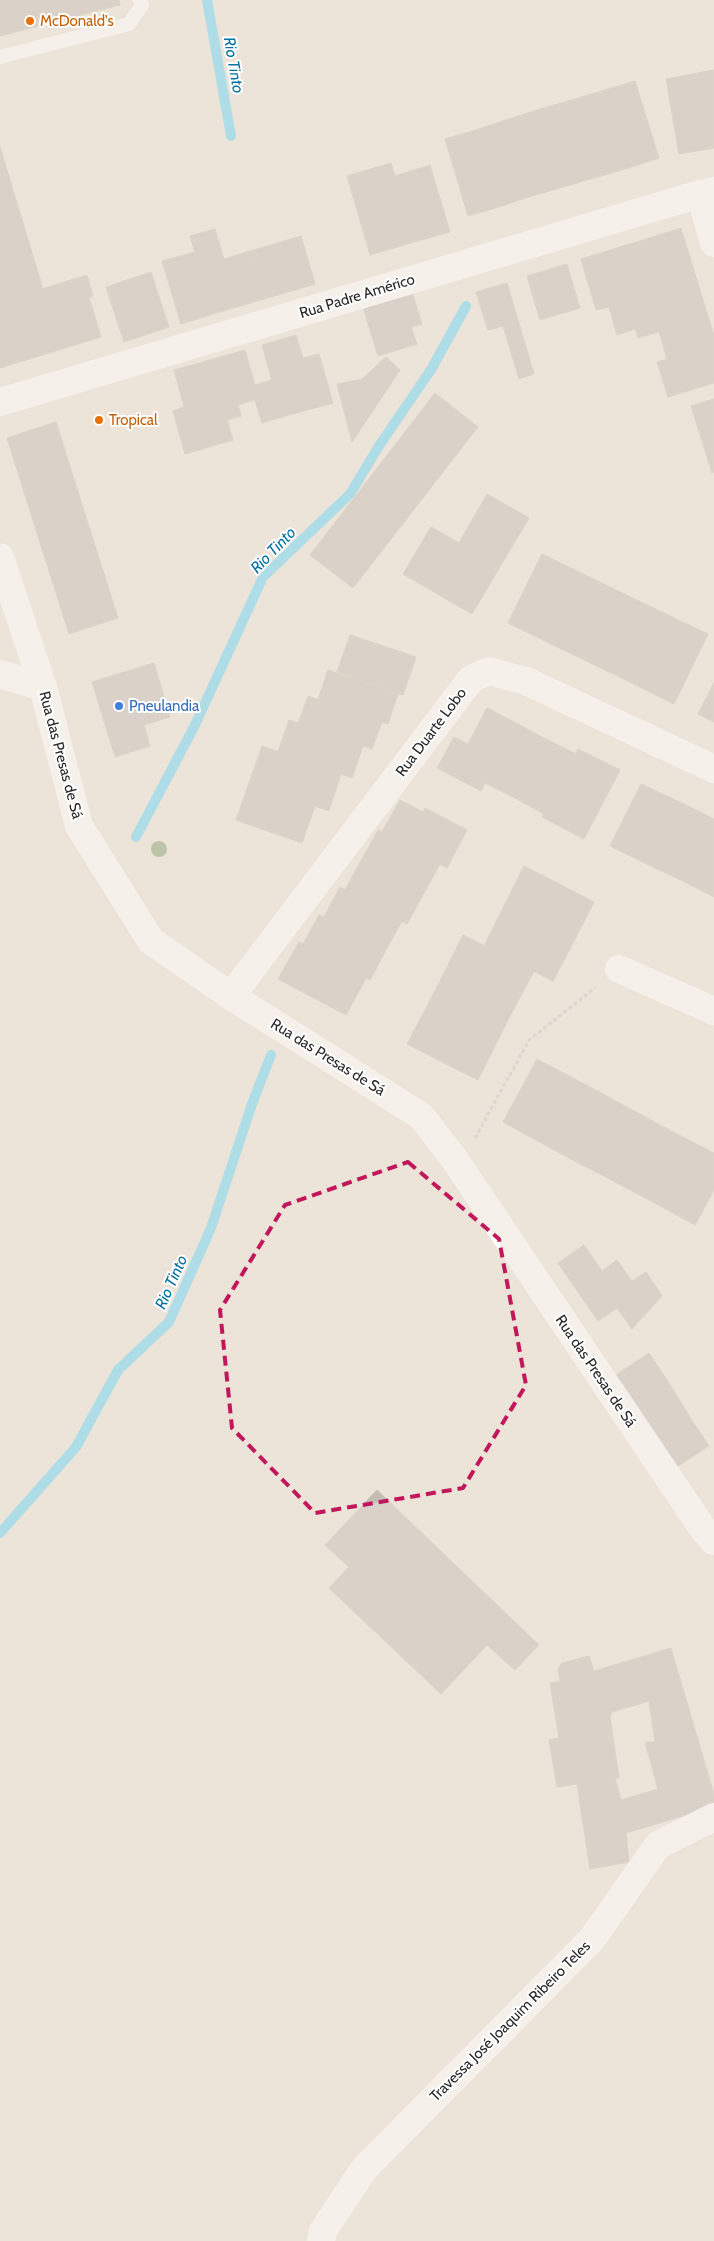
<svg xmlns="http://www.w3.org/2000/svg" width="714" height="2241" font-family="Cabin,sans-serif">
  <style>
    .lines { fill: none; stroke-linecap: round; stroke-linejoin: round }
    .stream { stroke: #62d5f8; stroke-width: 10 }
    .building { fill: #c4bdb6; stroke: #c8bfb2; fill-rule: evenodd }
    .path { stroke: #c7c7c7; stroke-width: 3; stroke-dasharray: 4 2.5; stroke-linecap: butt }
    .service { stroke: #fff; stroke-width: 14 }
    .minor { stroke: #fff; stroke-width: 28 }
    .tertiary { stroke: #fff; stroke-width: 28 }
    .tree { fill: #80a16c }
    .marked { fill: none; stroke: #c2185b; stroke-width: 4; stroke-dasharray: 10 6; stroke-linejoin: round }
    .food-dot { fill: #e8710a; stroke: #fff; stroke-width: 2 }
    .shop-dot { fill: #3f7fe0; stroke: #fff; stroke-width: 2 }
    .labels { text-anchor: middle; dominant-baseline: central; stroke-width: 4; stroke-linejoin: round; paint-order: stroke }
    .food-label { font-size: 15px; fill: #c56008; stroke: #fff; text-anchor: start }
    .street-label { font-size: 15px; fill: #292929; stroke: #fff }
    .shop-label { font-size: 15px; fill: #366cbe; stroke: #fff; text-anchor: start }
    .water-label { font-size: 16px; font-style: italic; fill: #0271a3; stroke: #fff }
  </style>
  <rect width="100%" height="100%" fill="#ece3d9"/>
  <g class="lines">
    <g class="stream">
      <path d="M207,0L231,136"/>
      <path d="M136,837L194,727L263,577L350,494L379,446L432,368L466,306"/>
      <path d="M0,1533L76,1447L118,1370L169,1322L211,1228L252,1104L271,1055"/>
    </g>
  </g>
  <g class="building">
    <path d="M0,0H119L120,5L0,36Z"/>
    <path d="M714,70V148L679,154L666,79Z"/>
    <path d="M635,81L659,158L625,169L602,91Z"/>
    <path d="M602,91L625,169L594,178L571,100Z"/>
    <path d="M571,100L594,178L567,186L544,108Z"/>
    <path d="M544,108L567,186L532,196L509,119Z"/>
    <path d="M509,119L532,196L502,206L479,129Z"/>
    <path d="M479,129L502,206L468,216L445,139Z"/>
    <path d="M0,147L20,213L0,219Z"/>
    <path d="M391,163L414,242L370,255L347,176Z"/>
    <path d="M430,165L450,232L414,242L395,176Z"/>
    <path d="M20,213L43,289L0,302V219Z"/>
    <path d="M681,228L699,287L658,300L640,241Z"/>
    <path d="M215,229L224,259L247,252L261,300L213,314L190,236Z"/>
    <path d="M301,236L315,284L261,300L247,252Z"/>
    <path d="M640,241L667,329L638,338L635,329L617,335L609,307L596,310L581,259Z"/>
    <path d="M195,252L213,314L181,324L162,261Z"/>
    <path d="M567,264L580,308L540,320L527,276Z"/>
    <path d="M151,272L169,327L124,342L106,287Z"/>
    <path d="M87,275L93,296L89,297L101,337L0,368V302Z"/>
    <path d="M507,283L534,374L519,379L503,326L488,330L476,292Z"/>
    <path d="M699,287L714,335V345L667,359L659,331L667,329L658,300Z"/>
    <path d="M412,292L422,324L411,327L417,344L378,356L363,307Z"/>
    <path d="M296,335L303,358L319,354L333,403L282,417L262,345Z"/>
    <path d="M714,345V383L668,397L657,362Z"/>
    <path d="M245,350L255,385L272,380L282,417L262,423L255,400L238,405L241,416L227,420L210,360Z"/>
    <path d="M386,357L400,370L352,442L337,384L362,379Z"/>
    <path d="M210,360L233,440L185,454L173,411L184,407L174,370Z"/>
    <path d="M435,393L478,427L353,588L310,555Z"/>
    <path d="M714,399V437L702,441L691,406Z"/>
    <path d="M56,422L79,495L30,511L7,438Z"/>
    <path d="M714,437V472L712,473L702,441Z"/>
    <path d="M487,494L529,518L472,614L403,574L431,527L459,543Z"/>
    <path d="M79,495L99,558L50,574L30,511Z"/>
    <path d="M542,554L577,571L543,640L508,623Z"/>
    <path d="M99,558L118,618L69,634L50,574Z"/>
    <path d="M577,571L610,587L576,656L543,640Z"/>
    <path d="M610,587L639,601L605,670L576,656Z"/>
    <path d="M639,601L670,616L636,685L605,670Z"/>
    <path d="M670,616L708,634L674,704L636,685Z"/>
    <path d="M350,635L416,657L403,695L337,672Z"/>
    <path d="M154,663L170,717L144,725L150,746L115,757L92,682Z"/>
    <path d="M328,670L398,694L388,724L318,700Z"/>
    <path d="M714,683V722L698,714Z"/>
    <path d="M308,696L382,722L372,749L298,724Z"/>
    <path d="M487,708L516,723L481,791L437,768L454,737L468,744Z"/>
    <path d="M289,720L363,746L352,778L278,752Z"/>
    <path d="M516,723L546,739L515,798L485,783Z"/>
    <path d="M546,739L576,754L544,814L515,798Z"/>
    <path d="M262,746L341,774L329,811L249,783Z"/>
    <path d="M578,749L620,770L584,839L542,817Z"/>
    <path d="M249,783L315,806L302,843L236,820Z"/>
    <path d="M641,784L684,804L653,867L610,846Z"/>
    <path d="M400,800L423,812L425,808L467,830L447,868L382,832Z"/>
    <path d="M684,804L714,819V827L687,883L653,867Z"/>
    <path d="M714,827V897L687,883Z"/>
    <path d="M378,830L440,864L424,893L362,859Z"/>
    <path d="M362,859L424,893L407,924L345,890Z"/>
    <path d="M524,866L594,902L574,941L504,906Z"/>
    <path d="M340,887L402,921L386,950L324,917Z"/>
    <path d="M504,906L574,941L553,981L484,946Z"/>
    <path d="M319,915L386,950L370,980L303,944Z"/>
    <path d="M463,935L534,971L506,1024L437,987Z"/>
    <path d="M299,942L366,978L346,1015L278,979Z"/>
    <path d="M437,987L506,1024L478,1080L407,1044Z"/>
    <path d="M537,1059L603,1094L569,1158L503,1122Z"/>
    <path d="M603,1094L673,1132L640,1195L569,1158Z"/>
    <path d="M673,1132L714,1153V1190L695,1225L640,1195Z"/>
    <path d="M584,1245L602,1271L617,1260L632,1281L646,1272L662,1296L632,1329L617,1308L598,1321L558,1263Z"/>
    <path d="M649,1353L672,1388L635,1412L613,1377Z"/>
    <path d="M672,1388L691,1419L655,1442L635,1412Z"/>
    <path d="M691,1419L709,1446L672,1470L655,1442Z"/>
    <path d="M377,1490L539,1645L515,1670L487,1645L441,1694L329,1588L349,1567L325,1545Z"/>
    <path d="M671,1648L714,1794V1807L626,1833L629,1862L590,1869L577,1784L557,1787L549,1740L559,1738L550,1683L560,1681L558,1669L562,1663L589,1656L594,1671ZM649,1701L655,1742H645L658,1789L621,1800L615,1778H619L610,1716L612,1712Z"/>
  </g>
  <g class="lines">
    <path class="path" d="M475,1138L529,1040L595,988"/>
    <path class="service" d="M0,57L129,24L142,5L140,0"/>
    <g class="minor">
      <path d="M700,194L714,243"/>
      <path d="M0,402L700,194L714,191"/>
      <path d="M0,674L43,687"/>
      <path d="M619,969L714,1011"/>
      <path d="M231,996L471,679L489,671L526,681L714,769"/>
      <path d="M321,2241L323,2231L364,2169L592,1939L658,1845L714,1817"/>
    </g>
    <path class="tertiary" d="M0,557L43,687L79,826L151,941L231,996L421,1116L453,1157L703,1529L714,1541"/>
  </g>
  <circle class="tree" cx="159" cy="849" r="8"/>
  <path d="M0 0H714V2241H0ZM408,1162L499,1239L526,1385L463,1488L315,1513L232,1428L220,1310L285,1205Z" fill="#ece3d9" fill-opacity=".55" fill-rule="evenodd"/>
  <path class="marked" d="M408,1162L499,1239L526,1385L463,1488L315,1513L232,1428L220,1310L285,1205Z"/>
  <g class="food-dot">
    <circle cx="30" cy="21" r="5"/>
    <circle cx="99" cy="420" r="5"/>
  </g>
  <circle class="shop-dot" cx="119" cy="706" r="5"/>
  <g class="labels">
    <g class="food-label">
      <text x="40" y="21">McDonald's</text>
      <text x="109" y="420">Tropical</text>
    </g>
    <g class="street-label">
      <text transform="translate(357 296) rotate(-17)">Rua Padre Américo</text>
      <text transform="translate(431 732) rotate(-53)">Rua Duarte Lobo</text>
      <text transform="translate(61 755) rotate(75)">Rua das Presas de Sá</text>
      <text transform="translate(328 1057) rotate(32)">Rua das Presas de Sá</text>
      <text transform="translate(596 1371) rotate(56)">Rua das Presas de Sá</text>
      <text transform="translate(510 2021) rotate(-45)">Travessa José Joaquim Ribeiro Teles</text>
    </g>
    <g class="shop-label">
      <text x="129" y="706">Pneulandia</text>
    </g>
    <g class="water-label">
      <text transform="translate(234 65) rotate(80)">Rio Tinto</text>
      <text transform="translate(273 550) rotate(-46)">Rio Tinto</text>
      <text transform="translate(171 1282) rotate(-66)">Rio Tinto</text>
    </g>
  </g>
</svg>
